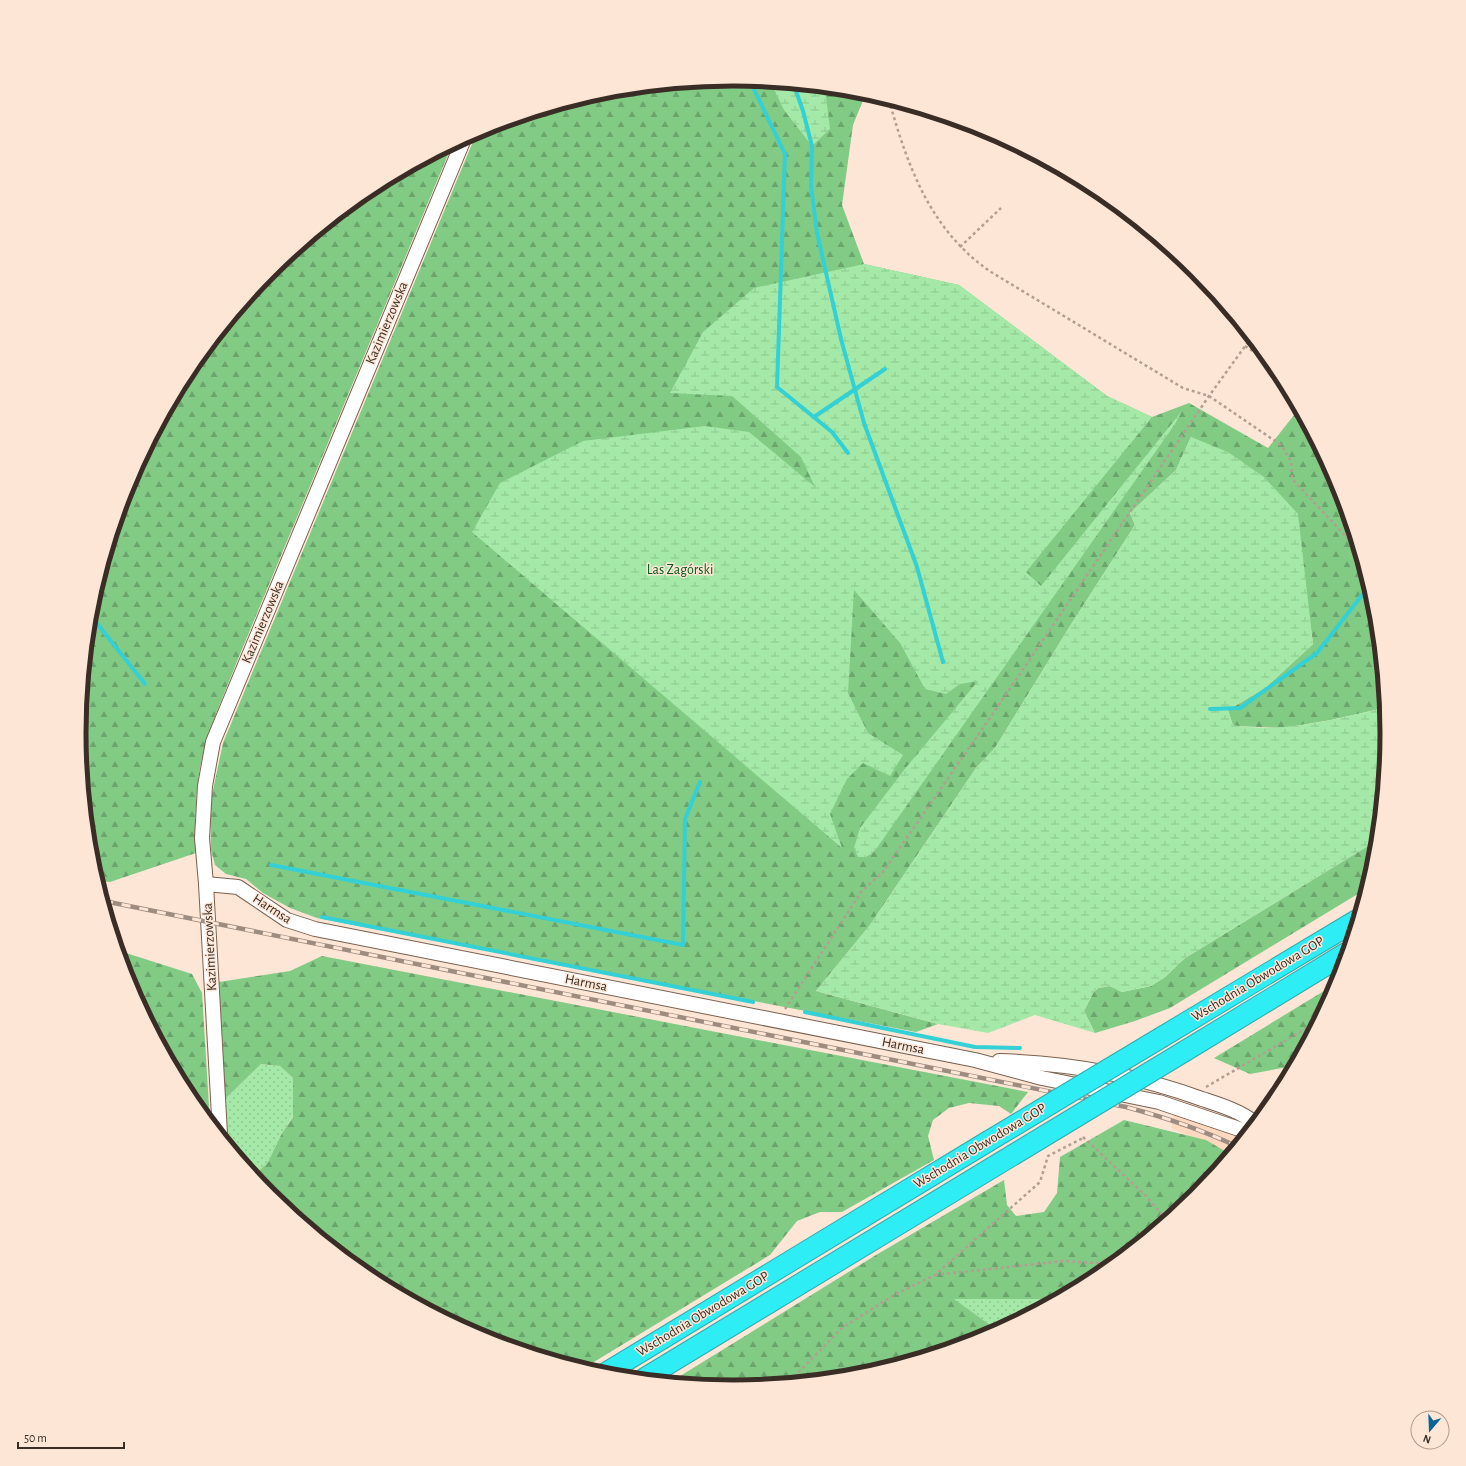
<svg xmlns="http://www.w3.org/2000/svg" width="1466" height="1466" font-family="'Alegreya Sans',sans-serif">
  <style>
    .built { fill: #fed9c0 }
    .grass { fill: url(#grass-dots) }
    .forest { fill: url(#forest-firs) }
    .wetland { fill: url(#wetland-marsh) }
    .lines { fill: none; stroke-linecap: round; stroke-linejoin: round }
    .stream { stroke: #33d0d5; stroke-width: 4 }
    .minor-casing { stroke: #7a614f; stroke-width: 16 }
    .highway-casing { stroke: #32aaac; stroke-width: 22 }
    .path { stroke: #b29f92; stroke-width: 2.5; stroke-dasharray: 3 3; stroke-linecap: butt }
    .minor { stroke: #fff; stroke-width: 14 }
    .highway { stroke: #2fedf5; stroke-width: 20 }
    .rail-casing { stroke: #9e8c80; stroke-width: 4.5 }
    .rail { stroke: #fee6d6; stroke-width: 3; stroke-dasharray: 9; stroke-linecap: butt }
    .highway-bridge-casing { stroke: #32aaac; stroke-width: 22; stroke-linecap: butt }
    .highway-bridge { stroke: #2fedf5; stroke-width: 20 }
    .labels { text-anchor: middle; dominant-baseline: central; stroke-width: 3; stroke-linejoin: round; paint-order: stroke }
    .street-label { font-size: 14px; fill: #392d25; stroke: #fee6d6 }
    .park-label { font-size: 14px; fill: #035817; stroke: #fee6d6 }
    .rim { fill: none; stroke: #392d25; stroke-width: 5 }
  </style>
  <defs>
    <pattern id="grass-dots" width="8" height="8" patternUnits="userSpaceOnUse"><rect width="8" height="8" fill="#a4e9a7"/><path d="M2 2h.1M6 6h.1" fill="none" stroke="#8ec890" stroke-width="1.8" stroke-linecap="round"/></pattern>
    <pattern id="forest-firs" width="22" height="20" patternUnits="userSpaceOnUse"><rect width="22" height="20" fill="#81cb85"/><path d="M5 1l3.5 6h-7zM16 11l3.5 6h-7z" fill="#6ba56d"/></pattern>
    <pattern id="wetland-marsh" width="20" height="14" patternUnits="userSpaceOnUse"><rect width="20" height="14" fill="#a4e9a7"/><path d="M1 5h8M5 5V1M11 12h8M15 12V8" fill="none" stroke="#8ec890"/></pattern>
  </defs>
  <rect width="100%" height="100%" fill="#fee6d6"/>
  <path class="built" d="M1174,1113L1242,1139L1229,1154L1171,1128Z"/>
  <g class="grass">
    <path d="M261,1064L280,1066L293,1078V1116L282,1133L268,1162L254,1176L227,1143L225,1099Z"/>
    <path d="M953,1299H1054L997,1330Z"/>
  </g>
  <g class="forest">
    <path d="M733,79L866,93L853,125L842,205L864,264L959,285L1107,396L1152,417L1189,403L1268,448L1298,410L1337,483L1374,606L1384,708L1331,720L1283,728L1233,726L1228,710L1265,688L1313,644L1305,584L1191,437L1176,470L1130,513L1135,525L1070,626L995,748L976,768L870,925L816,991L938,1024L916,1032L317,918L290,908L263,893L246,879L226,874L215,865L211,850L210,804L223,743L477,132L606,92Z"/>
    <path d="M452,145L238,659C224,696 205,734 199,774C195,801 195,827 196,853L110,882L98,881L92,860L79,733L92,605L129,483L189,369L271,270L370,189Z"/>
    <path d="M1376,841L1374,861L1366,889L1170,1008L1135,1021L1095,1033L1084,1011L1093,993L1098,988L1110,986L1122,992L1151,986L1165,977L1185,958Z"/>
    <path d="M117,946L126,953L192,974L202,993L210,1122L189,1096L129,983Z"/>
    <path d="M322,956L1028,1092L1011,1114L999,1106L969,1103L949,1108L933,1120L928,1136L934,1160L842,1212H820L797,1221L770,1255L584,1368L483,1337L369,1277L270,1195L254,1176L268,1162L282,1133L293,1117V1078L280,1066L261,1064L225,1099L219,982L290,971Z"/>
    <path d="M1337,983L1293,1066L1250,1074L1214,1058Z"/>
    <path d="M1124,1120L1206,1140L1230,1154L1195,1196L1096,1277L1055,1299H954L997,1330L983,1337L860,1374L733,1387L672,1381L876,1255L1004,1180L1007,1205L1016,1216L1044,1212L1057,1193L1060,1157Z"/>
  </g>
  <g class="wetland">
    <path d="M771,83L825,88L830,129L812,146L784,110Z"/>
    <path d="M864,264L959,285L1107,396L1152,417L1026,572L1041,586L1182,411L1175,424L874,852L866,857H858L854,848L860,828L904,770L978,681L960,684L946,694L925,689L900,643L854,590L848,693L868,733L903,755L890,776L863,763L847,779L830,814L842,848L472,532L500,483L583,441L705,426L749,432L815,487L801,457L732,396L670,393L703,332L754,288Z"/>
    <path d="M1191,437L1228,452L1264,477L1298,514L1313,644L1265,688L1228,710L1233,725C1284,734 1334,719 1384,708L1387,733L1376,841L1185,958L1165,977L1151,986L1122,992L1110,986L1098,988L1093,993L1084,1011L1095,1033L1035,1015L988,1033L938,1024L816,991L870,925L976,768L995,748L1070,626L1135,525L1130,513L1176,470Z"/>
  </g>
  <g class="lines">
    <g class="stream">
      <path d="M750,81L785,154L777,387L832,432L848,453"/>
      <path d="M794,85L803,111L812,146L811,186L817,233L841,339L864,423L917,567L943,662"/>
      <path d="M814,417L885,369"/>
      <path d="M1361,596L1371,593"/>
      <path d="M91,616L145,684"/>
      <path d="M1210,709L1240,708L1317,653L1369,586"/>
      <path d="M271,865L683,945L685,819L700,782"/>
      <path d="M322,917L753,1002"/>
      <path d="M805,1012L975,1047L1020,1048"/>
    </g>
    <g class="minor-casing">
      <g id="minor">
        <path d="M206,884L238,887L287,920L315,929L975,1060L1042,1078L1159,1102L1248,1132"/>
        <path d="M999,1061C1069,1063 1137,1075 1202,1099C1220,1105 1240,1111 1255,1123"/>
        <path d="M220,1134L206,884L202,838L205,786L213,742L464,139"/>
      </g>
    </g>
    <g class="highway-casing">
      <g id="highway">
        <path d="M1162,1037L1357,920"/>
        <path d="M1185,1051L1346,953"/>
        <path d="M604,1374L987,1142"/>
        <path d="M645,1378L1013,1155"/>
      </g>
    </g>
    <g class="path">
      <path d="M889,100C908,168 931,231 991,272L1183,388L1209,396L1281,445L1291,461L1292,479L1357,548"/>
      <path d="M960,247L1001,208"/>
      <path d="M1245,346L1270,362"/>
      <path d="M785,1009L861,892L883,872L996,709L1209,396L1251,338"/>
      <path d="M1206,1087L1317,1022"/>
      <path d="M1083,1137L1146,1196L1166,1219"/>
      <path d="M935,1275L1064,1261L1111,1264"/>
      <path d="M790,1381L842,1328L894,1295L935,1275L1040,1182L1048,1156L1083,1138"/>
    </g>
    <use href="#minor" class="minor"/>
    <use href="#highway" class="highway"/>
    <g class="rail-casing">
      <path id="rail" d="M104,901L1126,1107C1164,1117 1200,1129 1236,1146"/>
    </g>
    <use href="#rail" class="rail"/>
    <g class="highway-bridge-casing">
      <g id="highway-bridge">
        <path d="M987,1142L1162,1037"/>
        <path d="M1013,1155L1185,1051"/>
      </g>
    </g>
    <use href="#highway-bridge" class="highway-bridge"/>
  </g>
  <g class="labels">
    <g class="street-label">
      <text transform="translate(387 323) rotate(-67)">Kazimierzowska</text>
      <text transform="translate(263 622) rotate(-67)">Kazimierzowska</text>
      <text transform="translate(272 909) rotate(33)">Harmsa</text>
      <text transform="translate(210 947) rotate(-93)">Kazimierzowska</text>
      <text transform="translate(1258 979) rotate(-31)">Wschodnia Obwodowa GOP</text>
      <text transform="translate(586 983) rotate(11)">Harmsa</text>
      <text transform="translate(903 1046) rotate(11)">Harmsa</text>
      <text transform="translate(980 1146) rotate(-31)">Wschodnia Obwodowa GOP</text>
      <text transform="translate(703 1314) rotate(-31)">Wschodnia Obwodowa GOP</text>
    </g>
    <g class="park-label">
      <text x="680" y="570">Las Zagórski</text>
    </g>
  </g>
  <path d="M0 0H1466V1466H0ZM86 733a647 647 0 1 1 1294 0a647 647 0 1 1-1294 0Z" fill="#fee6d6" fill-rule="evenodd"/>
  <path class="rim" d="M86 733a647 647 0 1 1 1294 0a647 647 0 1 1-1294 0Z"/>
  <g transform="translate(1430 1430) rotate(199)"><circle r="19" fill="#fee6d6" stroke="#af9c8f"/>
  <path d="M0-3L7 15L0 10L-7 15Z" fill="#096595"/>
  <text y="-6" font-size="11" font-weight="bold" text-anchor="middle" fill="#392d25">N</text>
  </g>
  <path d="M18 1442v6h106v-6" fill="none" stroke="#392d25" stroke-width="2"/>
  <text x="24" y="1442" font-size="12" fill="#392d25" stroke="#fee6d6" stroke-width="3" paint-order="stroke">50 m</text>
</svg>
